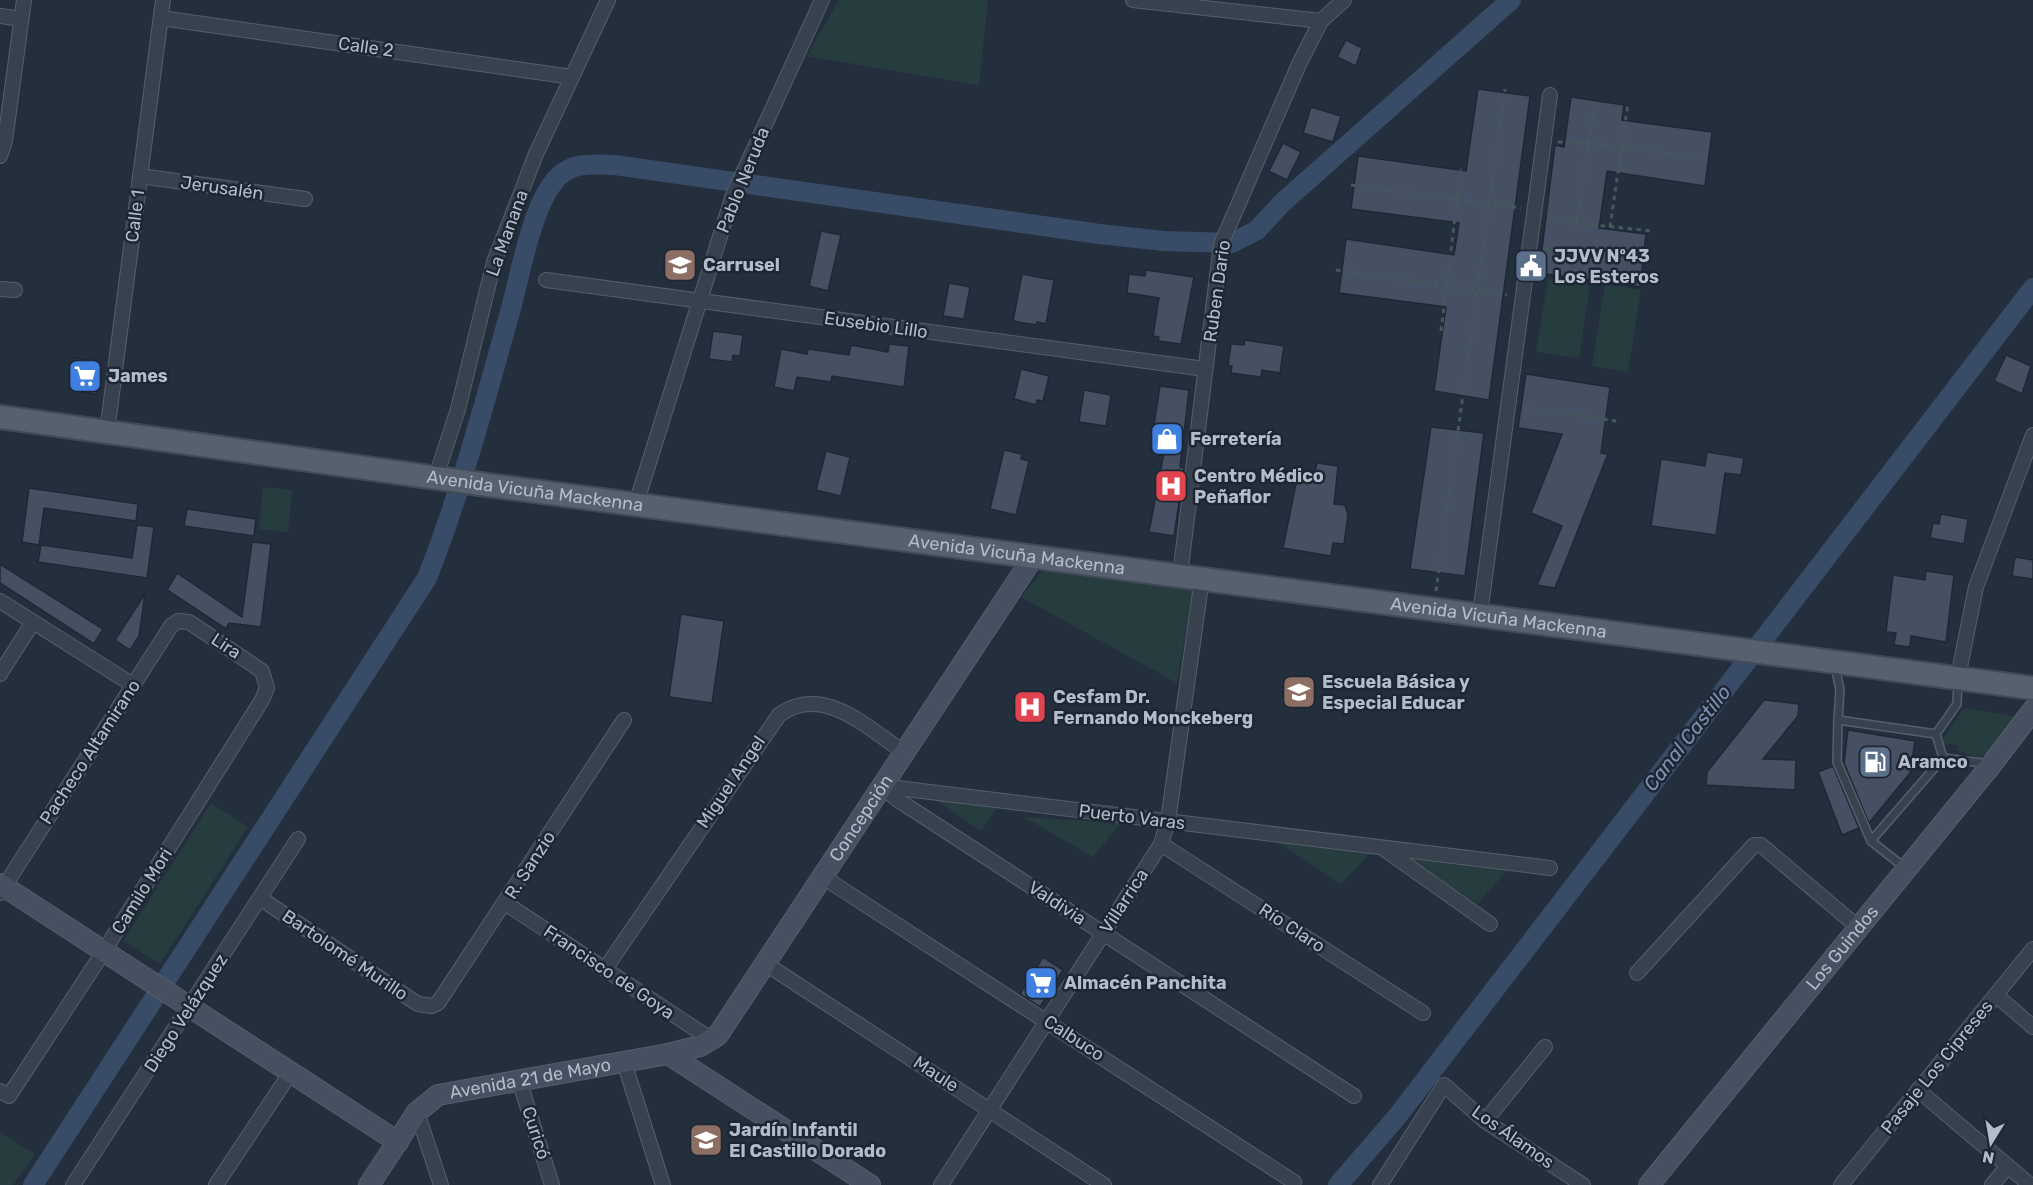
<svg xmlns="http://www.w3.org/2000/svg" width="2033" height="1185" font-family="Rubik,sans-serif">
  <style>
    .green { fill: #263c3f }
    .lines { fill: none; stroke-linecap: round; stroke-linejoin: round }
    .canal { stroke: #394c67; stroke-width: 20 }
    .building { fill: #455162; stroke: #1f2835; stroke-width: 1.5 }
    .lane-casing { stroke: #565f6c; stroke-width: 10 }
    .street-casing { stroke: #565f6c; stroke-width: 16 }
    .secondary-casing { stroke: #565f6c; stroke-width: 22 }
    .primary-casing { stroke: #414a57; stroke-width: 26 }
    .path { stroke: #44595c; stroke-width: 3; stroke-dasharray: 4.5 4.5; stroke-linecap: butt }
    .lane { stroke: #38414e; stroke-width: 7 }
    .street { stroke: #38414e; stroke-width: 14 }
    .secondary { stroke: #465061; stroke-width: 20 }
    .primary { stroke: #56606e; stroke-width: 22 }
    .labels { text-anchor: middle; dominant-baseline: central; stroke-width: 5; stroke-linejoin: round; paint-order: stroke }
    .street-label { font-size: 18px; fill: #b4bcc9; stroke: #1d2633 }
    .poi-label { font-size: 18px; font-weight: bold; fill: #b4bcc9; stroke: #1d2633; text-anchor: start }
    .water-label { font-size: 20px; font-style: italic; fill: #7c92b1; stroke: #1d2633 }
  </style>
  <rect width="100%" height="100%" fill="#242f3e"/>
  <g class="green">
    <path d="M839,0H988L979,85L807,56Z"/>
    <path d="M1548,279L1590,285L1579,358L1536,352Z"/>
    <path d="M1605,284L1641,290L1628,372L1592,366Z"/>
    <path d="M263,487L292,490L288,532L259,529Z"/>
    <path d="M1051,560L1195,578L1177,683L1021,597Z"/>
    <path d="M1964,708L2021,717L1981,759L1957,750L1959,746L1949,743L1947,747L1942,740Z"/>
    <path d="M934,799L997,808L981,831Z"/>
    <path d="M211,803L248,827L160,964L123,941Z"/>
    <path d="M1024,817L1121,823L1093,857Z"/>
    <path d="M1275,840L1371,852L1341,884Z"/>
    <path d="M1411,859L1507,871L1477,904Z"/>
    <path d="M0,1133L35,1154L13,1185H0Z"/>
  </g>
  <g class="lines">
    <g class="canal">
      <path d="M33,1185L427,578C461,492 485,401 510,312C520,276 531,211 553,183C569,161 592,164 615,165L1099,234L1164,241L1232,243L1257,230L1282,203L1511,0"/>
      <path d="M1338,1185L1396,1118L2033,288"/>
    </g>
  </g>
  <g class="building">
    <path d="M1346,40L1362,48L1356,66L1337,57Z"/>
    <path d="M1478,89L1530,96L1489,400L1434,391L1446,307L1339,293L1346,239L1454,255L1459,223L1351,209L1358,156L1466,171Z"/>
    <path d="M1571,97L1624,105L1622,120L1712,132L1705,186L1607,171L1599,228L1646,234L1640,287L1539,273L1555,145L1564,147Z"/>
    <path d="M1311,107L1341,116L1333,142L1303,133Z"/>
    <path d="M1283,143L1301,152L1287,180L1269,171Z"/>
    <path d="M821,231L841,235L828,291L809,286Z"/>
    <path d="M1146,270L1194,277L1181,344L1158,341L1159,337L1153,336L1159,298L1127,293L1129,274L1145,276Z"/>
    <path d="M1022,274L1054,280L1046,324L1037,322L1036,325L1013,321Z"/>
    <path d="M949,283L970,287L964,319L943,316Z"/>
    <path d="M713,331L743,335L740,356L733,355L732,362L709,359Z"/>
    <path d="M1245,340L1284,346L1280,373L1262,370L1261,377L1231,373L1232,366H1228L1231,344L1244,345Z"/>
    <path d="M889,344L909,346L904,387L832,376L831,382L797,377L794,391L774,387L781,349L807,354L808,349L849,355L851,345L888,352Z"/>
    <path d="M2006,355L2031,366L2022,394L1994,381Z"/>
    <path d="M74,358L101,362L96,394L69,390Z"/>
    <path d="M1021,369L1049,376L1043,401L1037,400L1036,405L1014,399Z"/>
    <path d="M1526,374L1610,387L1601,453L1608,454L1555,588L1537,585L1562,526L1531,513L1562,434L1518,428Z"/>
    <path d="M1160,386L1189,390L1180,467L1184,468L1174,536L1149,532L1164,453L1150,451Z"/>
    <path d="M1084,390L1111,395L1106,426L1079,422Z"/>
    <path d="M1431,427L1484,433L1465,576L1410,569Z"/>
    <path d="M1004,450L1022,454L1021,459L1029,461L1016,515L990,509Z"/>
    <path d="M826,451L850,457L841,496L816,490Z"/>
    <path d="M1707,452L1744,458L1741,475L1725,473L1716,535L1651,526L1661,459L1705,466Z"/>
    <path d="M1317,463L1338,466L1334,504L1345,505L1348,515L1344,544L1333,543L1331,556L1283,548L1299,469L1315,472Z"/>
    <path d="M29,488L138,504L136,521L44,508L39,545L22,542Z"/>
    <path d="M187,509L256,519L254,536L184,526Z"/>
    <path d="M1941,514L1968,519L1964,544L1930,538L1933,523L1939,524Z"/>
    <path d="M137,525L154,527L147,578L38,562L41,545L132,558Z"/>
    <path d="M252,542L271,544L261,627L229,623L226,629L167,590L177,573L242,617Z"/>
    <path d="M2015,557L2033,560V579L2012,576Z"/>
    <path d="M0,564L103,629L94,644L0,583Z"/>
    <path d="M1926,571L1954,575L1946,642L1911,636L1910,647L1894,645L1896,633L1886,632L1893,575L1925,580Z"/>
    <path d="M145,594L139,636L130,650L115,640Z"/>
    <path d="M681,614L724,621L712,703L669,697Z"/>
    <path d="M1764,700L1799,704L1798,716L1763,759L1796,760L1795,790L1706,785L1707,772Z"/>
    <path d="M1848,730L1915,741L1910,773L1869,823L1844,763Z"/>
    <path d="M1833,766L1859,828L1842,835L1818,772Z"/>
    <path d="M1043,957L1063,970L1040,1007L1020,994Z"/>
  </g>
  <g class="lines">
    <g class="lane-casing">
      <g id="lane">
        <path d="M1835,666L1840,690L1838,720L1936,734L1957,704L1958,680"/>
        <path d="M1838,720L1837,762L1871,841"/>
        <path d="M1936,734L1943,758"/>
        <path d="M1905,868L1871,841L1943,758L1989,764"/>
      </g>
    </g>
    <g class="street-casing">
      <g id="street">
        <path d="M1133,0L1321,21"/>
        <path d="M0,16L21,19"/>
        <path d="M161,18L572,77"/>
        <path d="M0,156L5,141L24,0"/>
        <path d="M140,176L305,199"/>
        <path d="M546,280L1205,369"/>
        <path d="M0,289L15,290"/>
        <path d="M107,432L163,0"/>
        <path d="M436,477L458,409L494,262L536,154L608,0"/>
        <path d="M636,504L733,195L822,0"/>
        <path d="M1180,575L1221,244L1300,62L1321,21L1344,0"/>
        <path d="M0,601L133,685"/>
        <path d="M1480,614L1550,95"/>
        <path d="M0,674L33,622"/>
        <path d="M1958,677L1976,587L2033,435"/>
        <path d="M881,786L1550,868"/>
        <path d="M881,786L898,800L1354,1096"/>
        <path d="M1161,844L1423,1013"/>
        <path d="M1384,849L1490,924"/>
        <path d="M823,877L1294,1182"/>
        <path d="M0,893L171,626L178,621L189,622L262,671L267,688L262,700L104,951L9,1096L0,1091"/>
        <path d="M260,898L418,1004L432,1006L438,1003L624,720"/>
        <path d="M505,903L712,1040"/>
        <path d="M766,964L1104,1185"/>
        <path d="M605,969L779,715C823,683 867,728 904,752"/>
        <path d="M1637,973L1754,845H1761L1859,928"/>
        <path d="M1996,995L2033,1027"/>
        <path d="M624,1062L663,1185"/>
        <path d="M519,1080L552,1185"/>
        <path d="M1918,1090L2030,1185"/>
        <path d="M417,1112L441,1185"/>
        <path d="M1485,1121L1545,1047"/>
        <path d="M73,1185L298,839"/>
        <path d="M216,1185L291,1072"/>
        <path d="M941,1185L1161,844L1168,821L1202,578"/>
        <path d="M1380,1185L1444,1085L1485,1121L1583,1185"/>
        <path d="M1841,1185L2033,949"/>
        <path d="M1992,1185L2008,1166"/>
      </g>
    </g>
    <g class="secondary-casing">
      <g id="secondary">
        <path d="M0,884L398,1142"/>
        <path d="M668,1054L870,1185"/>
        <path id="s1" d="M369,1185L417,1112L438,1095L668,1054L700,1046L718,1035L1034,556"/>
        <path id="s2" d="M1649,1185L1992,764L2033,710"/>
      </g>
    </g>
    <g class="primary-casing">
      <g id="primary">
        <path id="s3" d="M0,417L480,484L2033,688"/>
      </g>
    </g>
    <g class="path">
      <path d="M1558,142L1588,143L1710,159"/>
      <path d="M1351,185L1521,208"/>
      <path d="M1547,220L1652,231"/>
      <path d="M1577,223L1588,143L1596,102"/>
      <path d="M1610,227L1628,103"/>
      <path d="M1545,249L1647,262"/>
      <path d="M1336,270L1507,295"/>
      <path d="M1441,331L1461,169"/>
      <path d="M1523,407L1616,421"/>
      <path d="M1436,591L1505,89"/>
    </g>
    <use href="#lane" class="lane"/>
    <use href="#street" class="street"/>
    <use href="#secondary" class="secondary"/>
    <use href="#primary" class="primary"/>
  </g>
  <defs>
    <g id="school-square" transform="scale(1.725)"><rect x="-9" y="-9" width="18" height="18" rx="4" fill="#8d6e63" stroke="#1d2633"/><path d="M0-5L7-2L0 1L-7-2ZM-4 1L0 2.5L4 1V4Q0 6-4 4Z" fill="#fff"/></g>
    <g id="civic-square" transform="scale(1.725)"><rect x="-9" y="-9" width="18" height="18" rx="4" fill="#5c6f8a" stroke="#1d2633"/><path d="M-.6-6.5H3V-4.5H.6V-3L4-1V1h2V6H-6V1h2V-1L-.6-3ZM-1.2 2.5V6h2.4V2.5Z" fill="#fff"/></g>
    <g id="supermarket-square" transform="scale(1.725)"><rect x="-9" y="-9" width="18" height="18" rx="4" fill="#3f7fe0" stroke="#1d2633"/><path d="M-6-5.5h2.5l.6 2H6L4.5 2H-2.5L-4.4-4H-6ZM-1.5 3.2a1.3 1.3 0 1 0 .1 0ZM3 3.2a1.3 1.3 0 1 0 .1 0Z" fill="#fff"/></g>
    <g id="shop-square" transform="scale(1.725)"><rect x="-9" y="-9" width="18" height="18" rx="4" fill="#3f7fe0" stroke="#1d2633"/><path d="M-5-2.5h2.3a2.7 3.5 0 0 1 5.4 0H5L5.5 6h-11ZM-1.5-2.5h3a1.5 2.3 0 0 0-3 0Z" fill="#fff"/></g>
    <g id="hospital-square" transform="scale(1.725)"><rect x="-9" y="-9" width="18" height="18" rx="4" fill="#e0444e" stroke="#1d2633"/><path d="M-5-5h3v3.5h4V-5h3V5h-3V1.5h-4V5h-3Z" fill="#fff"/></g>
    <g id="fuel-square" transform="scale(1.725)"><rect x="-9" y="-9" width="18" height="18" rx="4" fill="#5c6f8a" stroke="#1d2633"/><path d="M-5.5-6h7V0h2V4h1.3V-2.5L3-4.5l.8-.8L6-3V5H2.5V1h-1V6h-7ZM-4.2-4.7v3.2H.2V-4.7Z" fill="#fff"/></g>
  </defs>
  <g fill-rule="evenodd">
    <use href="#school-square" x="680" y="265"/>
    <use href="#civic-square" x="1531" y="266"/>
    <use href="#supermarket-square" x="85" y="376"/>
    <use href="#shop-square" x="1167" y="439"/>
    <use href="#hospital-square" x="1171" y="486"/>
    <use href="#school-square" x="1299" y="692"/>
    <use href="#hospital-square" x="1030" y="707"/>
    <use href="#fuel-square" x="1875" y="762"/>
    <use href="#supermarket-square" x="1041" y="983"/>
    <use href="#school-square" x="706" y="1140"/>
  </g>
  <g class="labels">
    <g class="street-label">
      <text transform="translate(366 47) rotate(8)">Calle 2</text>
      <text transform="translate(743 180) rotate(-68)">Pablo Neruda</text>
      <text transform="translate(222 188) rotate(8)">Jerusalén</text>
      <text transform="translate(135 216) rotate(-83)">Calle 1</text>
      <text transform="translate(507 233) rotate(-70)">La Manana</text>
      <text transform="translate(1217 291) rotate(-82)">Ruben Dario</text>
      <text transform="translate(876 325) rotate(8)">Eusebio Lillo</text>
      <text stroke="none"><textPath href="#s3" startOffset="540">Avenida Vicuña Mackenna</textPath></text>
      <text stroke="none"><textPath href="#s3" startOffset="1026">Avenida Vicuña Mackenna</textPath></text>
      <text stroke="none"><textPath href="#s3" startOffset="1512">Avenida Vicuña Mackenna</textPath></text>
      <text transform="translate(226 646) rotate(33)">Lira</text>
      <text transform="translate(90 752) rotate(-57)">Pacheco Altamirano</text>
      <text transform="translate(731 782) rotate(-56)">Miguel Angel</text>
      <text transform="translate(1132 817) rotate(7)">Puerto Varas</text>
      <text stroke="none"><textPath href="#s1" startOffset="662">Concepción</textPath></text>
      <text transform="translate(530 865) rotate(-57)">R. Sanzio</text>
      <text transform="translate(142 891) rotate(-58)">Camilo Mori</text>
      <text transform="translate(1124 901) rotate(-57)">Villarrica</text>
      <text transform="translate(1057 903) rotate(33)">Valdivia</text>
      <text transform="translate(1292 928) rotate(33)">Río Claro</text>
      <text stroke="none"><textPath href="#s2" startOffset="306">Los Guindos</textPath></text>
      <text transform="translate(345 955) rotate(34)">Bartolomé Murillo</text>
      <text transform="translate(609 972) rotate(34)">Francisco de Goya</text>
      <text transform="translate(186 1013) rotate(-57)">Diego Velázquez</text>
      <text transform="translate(1074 1038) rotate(33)">Calbuco</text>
      <text transform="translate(1937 1067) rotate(-51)">Pasaje Los Cipreses</text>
      <text transform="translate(936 1074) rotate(33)">Maule</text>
      <text stroke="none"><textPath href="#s1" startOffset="208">Avenida 21 de Mayo</textPath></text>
      <text transform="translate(536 1133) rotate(72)">Curicó</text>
      <text transform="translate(1513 1137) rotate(35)">Los Álamos</text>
    </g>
    <g class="poi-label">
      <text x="1554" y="256">JJVV Nº43<tspan x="1554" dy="21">Los Esteros</tspan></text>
      <text x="703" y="265">Carrusel</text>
      <text x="108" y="376">James</text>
      <text x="1190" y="439">Ferretería</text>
      <text x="1194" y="476">Centro Médico<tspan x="1194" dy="21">Peñaflor</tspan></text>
      <text x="1322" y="682">Escuela Básica y<tspan x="1322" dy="21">Especial Educar</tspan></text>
      <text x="1053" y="697">Cesfam Dr.<tspan x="1053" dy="21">Fernando Monckeberg</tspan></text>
      <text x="1898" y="762">Aramco</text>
      <text x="1064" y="983">Almacén Panchita</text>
      <text x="729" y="1130">Jardín Infantil<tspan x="729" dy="21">El Castillo Dorado</tspan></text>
    </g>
    <g class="water-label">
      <text transform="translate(1687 738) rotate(-52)">Canal Castillo</text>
    </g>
  </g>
  <g transform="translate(1991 1143) rotate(191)" stroke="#1d2633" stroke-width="4.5" paint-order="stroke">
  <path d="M0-4.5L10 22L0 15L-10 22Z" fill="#b4bcc9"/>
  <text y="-9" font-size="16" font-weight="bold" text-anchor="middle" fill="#b4bcc9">N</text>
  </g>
</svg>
